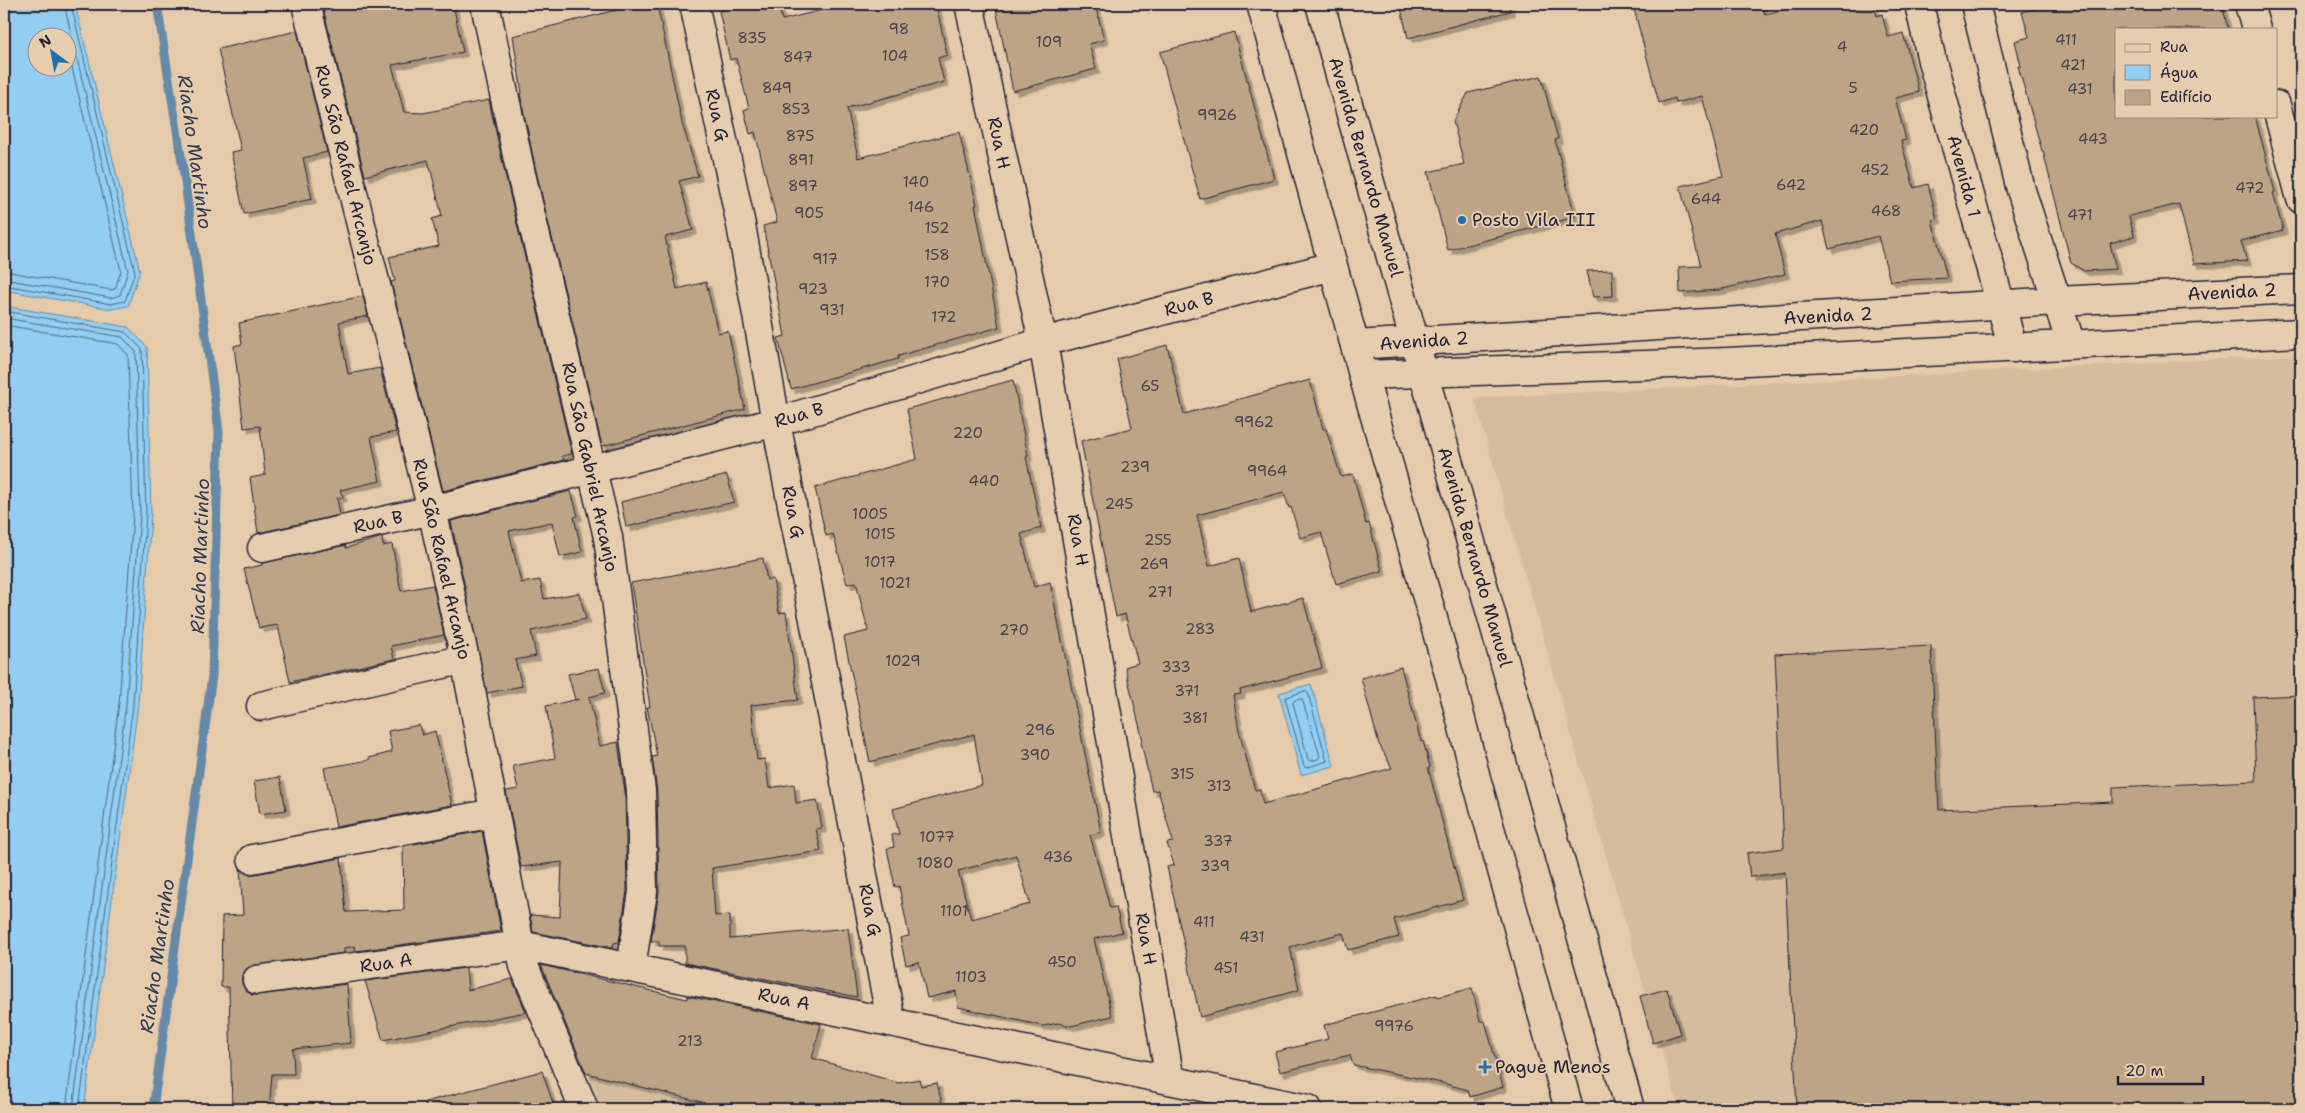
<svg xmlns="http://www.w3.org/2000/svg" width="2305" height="1113" font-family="'Shantell Sans',sans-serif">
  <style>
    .built { fill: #d5bc9c }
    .water { fill: #91cef1; stroke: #6589a8; fill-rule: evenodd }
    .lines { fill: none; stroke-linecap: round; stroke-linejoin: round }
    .shore { stroke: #4e6784; stroke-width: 1 }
    .stream { stroke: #6589a8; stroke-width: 9 }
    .building { fill: #bca484; stroke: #22223b; fill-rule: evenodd; filter: url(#shadow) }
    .minor-casing { stroke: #22223b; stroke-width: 31 }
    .primary-casing { stroke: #22223b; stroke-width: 31 }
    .minor { stroke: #e6cdae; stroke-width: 28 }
    .primary { stroke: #e6cdae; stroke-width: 28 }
    .poi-dot { fill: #1f6fb2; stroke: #e6cdae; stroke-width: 2 }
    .labels { text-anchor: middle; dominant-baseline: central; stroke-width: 4; stroke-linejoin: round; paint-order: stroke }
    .number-label { font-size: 15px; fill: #48424d }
    .street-label { font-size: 18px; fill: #22223b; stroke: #e6cdae }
    .poi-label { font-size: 18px; fill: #22223b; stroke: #e6cdae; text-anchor: start }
    .water-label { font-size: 19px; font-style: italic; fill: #333c56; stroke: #e6cdae }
  </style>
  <defs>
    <filter id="shadow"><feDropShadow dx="4.5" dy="4.5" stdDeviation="0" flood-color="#0004"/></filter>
  </defs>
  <rect width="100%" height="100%" fill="#e5cba9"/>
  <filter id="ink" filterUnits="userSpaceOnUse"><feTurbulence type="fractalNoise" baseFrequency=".02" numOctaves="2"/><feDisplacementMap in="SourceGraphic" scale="10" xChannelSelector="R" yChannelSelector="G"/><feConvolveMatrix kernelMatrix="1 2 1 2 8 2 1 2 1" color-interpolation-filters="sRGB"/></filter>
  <g filter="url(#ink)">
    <g class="built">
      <path d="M2301,355V1109H1679L1474,398Z"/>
      <path d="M579,1076L719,1109H593Z"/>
    </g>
    <g class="water">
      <path d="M4,4H75L140,271L128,306L111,309L4,290ZM38,38H68V68H38Z"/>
      <path d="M4,306L128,327L147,347L151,515L138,705L84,1109H4Z"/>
      <path d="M1311,684L1334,766L1301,775L1279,693Z"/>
    </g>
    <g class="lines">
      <g class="shore">
        <path d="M4,271L111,290L115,289L121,271L68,51"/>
        <path d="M4,279L111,298L120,295L128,271L64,4"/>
        <path d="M4,285L111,304L125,301L135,272L71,4"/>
        <path d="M4,311L125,332L142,349L146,515L133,705L79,1109"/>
        <path d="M4,318L122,337L136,352L140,515L126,704L73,1109"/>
        <path d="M4,325L118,344L128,355L133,515L119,703L66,1109"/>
        <path d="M1306,691L1308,693L1327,761L1306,768L1304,766L1285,698Z"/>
        <path d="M1302,699L1320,756L1318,759L1311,761L1308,759L1293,703L1294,701Z"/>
      </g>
      <path class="stream" d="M153,1109L212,676L219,431L183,168L157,4"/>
    </g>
    <g class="building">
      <path d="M322,4H453L463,52L392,65L404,112L423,113L489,100L506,178L572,454L562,456L564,460L443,491L391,282L395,281L389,257L439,246L432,219L442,216L432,175L428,160L365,176Z"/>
      <path d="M640,4H657L682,123L698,176L679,181L693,230L665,237L677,289L706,282L718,333L728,331L745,409L602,446L536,171L520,94L522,93L513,36Z"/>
      <path d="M746,4H778L782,20L846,4H936L947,55L938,58L944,82L847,108L858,158L959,132L977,205H975L999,327L898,356V359L791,389L778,338L785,336L763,226L777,222L755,132L750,134L744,110L749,108L736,58L730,60L719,11Z"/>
      <path d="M995,4H1095L1104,40L1089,44L1096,69L1013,91Z"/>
      <path d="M1400,4H1509L1510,11L1408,38Z"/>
      <path d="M1656,4H1762L1765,14L1806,4H1873L1877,16L1882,14L1888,37L1903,33L1919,92L1895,98L1906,140L1901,141L1914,188L1928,184L1937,219L1932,220L1947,278L1890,281L1878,236L1829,249L1822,221L1775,234L1785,274L1718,290L1680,293L1679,267L1701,266L1680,186L1723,176L1702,96L1676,103L1675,98L1659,103L1634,9Z"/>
      <path d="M2054,4H2222L2228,29H2116V116H2255L2275,192L2273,193L2283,230L2241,241L2247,261L2194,264L2179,204L2129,216L2134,236L2110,243L2116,269L2084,271L2071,263L2043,151H2042L2018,66H2021L2015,41L2029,37L2022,12Z"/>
      <path d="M297,31L327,152L303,158L312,199L244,214L231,152L241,150L218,49Z"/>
      <path d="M1234,32L1274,179L1200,199L1160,52Z"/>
      <path d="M1541,76L1558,139L1555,140L1575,217L1448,250L1428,172L1464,164L1453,121L1468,93Z"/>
      <path d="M1612,270L1613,296L1593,297L1587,271Z"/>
      <path d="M363,296L368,316L339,322L348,374L380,368L396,432L371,437L380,481L340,490L343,497L337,498L340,515L258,533L250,478L265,475L260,426L244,428L234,346L242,344L239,323Z"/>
      <path d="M1167,345L1184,414L1310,380L1323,429H1326L1341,477L1353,474L1366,524L1369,523L1382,571L1336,584L1321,532L1300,538L1291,507L1289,508L1284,492L1197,515L1209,566L1239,558L1251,612L1303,598L1322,668L1240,690L1241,694L1233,695L1239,731L1255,790L1260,789L1263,804L1392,768L1379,744L1361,678L1401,667L1421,742L1423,741L1430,767L1428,768L1463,900L1394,919L1399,937L1348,950L1343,933L1290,947L1299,990L1200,1017L1167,867L1174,865L1167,843L1173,842L1158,790L1152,791L1141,742L1143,741L1125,667L1138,663L1125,614L1116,617L1081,441L1132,428L1117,359Z"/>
      <path d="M1013,380L1028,456L1026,457L1041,528L1021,534L1034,587L1050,582L1101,832L1090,835L1110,908L1116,907L1122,932L1094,939L1112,1016L1071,1026L1058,1023L1043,1026L958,1007L956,991L927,998L919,962L906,965L900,938L909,936L899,886L895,887L887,849L894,847L892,835L899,834L893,809L982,785L974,734L870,762L844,637L868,631L856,582L847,584L833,534L826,536L815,488L917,459L907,409ZM1016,855L1030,904L971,919L958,871Z"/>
      <path d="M727,475L734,502L626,527L621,502Z"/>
      <path d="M571,491L578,516L574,517L582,552L560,557L552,522L509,531L521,583L540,580L544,599L579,593L586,619L531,631L536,656L515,660L522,686L487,693L451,521Z"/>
      <path d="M382,537L383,546L392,544L401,591L433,585L444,635L391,646L394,659L290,682L278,625L259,628L244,569L262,565V563L346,545V548Z"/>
      <path d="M763,558L767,580L773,579L779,613L786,612L798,700L751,705L757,760L765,759L769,788L794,784L796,803L817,800L822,828L816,829L821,851L712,868L715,916L730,915V939L848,928L857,997L685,963V946H659V941H651L659,892L657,791L652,757L657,756L647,707H650L631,583Z"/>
      <path d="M1931,646L1939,810L2113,802V787L2256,781L2253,697L2301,695V1109H1797L1785,872L1750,877L1747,853L1784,848L1775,654Z"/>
      <path d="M599,668L605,693L589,697L600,746L618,742L625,792L627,891L619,942L614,943L613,948L533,932L530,915L560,917L562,862L521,867L506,791L518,789L513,766L555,758L546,706L579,699L575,700L568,674Z"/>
      <path d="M419,725L422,735L435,731L452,805L336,827L324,768L369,760V758L392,752L388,731Z"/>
      <path d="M280,777L286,810L260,814L254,781Z"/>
      <path d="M482,831L501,931L356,951L355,946L344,948V953L255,965L247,968L242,975V983L245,990L252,995H259L347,984L351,1043L293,1049L294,1074H272L269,1109H232L229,987H221L222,916L243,915L240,869L246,874H255L341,858L346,912L404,910L403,846Z"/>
      <path d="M541,965L687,999V996L821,1024L812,1058L899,1083L919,1079L921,1086L937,1083L943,1109H729L586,1073Z"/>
      <path d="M466,968L468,990L512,979L526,1012L383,1040L365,981Z"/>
      <path d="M1472,988L1480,1021H1485L1503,1087L1470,1097L1468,1090L1442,1083L1353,1065L1350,1055L1280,1072L1275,1052L1328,1039L1324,1025L1437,995L1438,997Z"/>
      <path d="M1667,989L1680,1034L1653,1043L1640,996Z"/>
      <path d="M542,1071L555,1109H426L425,1102Z"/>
    </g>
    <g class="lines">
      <g class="minor-casing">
        <g id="minor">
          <path d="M306,4L432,510L465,659L524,966L584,1109"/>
          <path d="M485,4L521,174L608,537L641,791L643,892L631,967"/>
          <path d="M694,4L741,225L776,422L891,1021"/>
          <path d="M969,4L1043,342L1170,1080"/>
          <path d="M1919,4L1932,61L2013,348"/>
          <path d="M1975,4L2021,190L2071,344"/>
          <path d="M2249,4L2256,29"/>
          <path d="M2276,105L2301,199"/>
          <path d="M1355,345L2057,301L2301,289"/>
          <path d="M1363,375L1728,362L2301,333"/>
          <path d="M262,548L432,510L776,422L1043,342L1333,266"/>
          <path d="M261,706L465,659"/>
          <path d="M252,859L494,813"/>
          <path d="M257,980L520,945L1308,1109"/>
        </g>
      </g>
      <g class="primary-casing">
        <g id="primary">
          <path d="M1261,4L1363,375L1451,681L1476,778L1569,1109"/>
          <path d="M1320,4L1630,1109"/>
        </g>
      </g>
      <use href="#minor" class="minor"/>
      <use href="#primary" class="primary"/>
    </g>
  </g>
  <g class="poi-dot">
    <circle cx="1462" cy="220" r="5"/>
    <path d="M1482.5 1059.5h5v5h5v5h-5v5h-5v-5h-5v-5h5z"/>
  </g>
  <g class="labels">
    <g class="number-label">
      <text x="899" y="29">98</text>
      <text x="752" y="38">835</text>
      <text x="2066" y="40">411</text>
      <text x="1049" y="42">109</text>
      <text x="1842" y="47">4</text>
      <text x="895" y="56">104</text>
      <text x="798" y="57">847</text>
      <text x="2073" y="65">421</text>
      <text x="777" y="88">849</text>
      <text x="1853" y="88">5</text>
      <text x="2080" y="89">431</text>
      <text x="796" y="109">853</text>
      <text x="1217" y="115">9926</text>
      <text x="1864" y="130">420</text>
      <text x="800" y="136">875</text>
      <text x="2093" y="139">443</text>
      <text x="801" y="160">891</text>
      <text x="1875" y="170">452</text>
      <text x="916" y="182">140</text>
      <text x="1791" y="185">642</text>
      <text x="803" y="186">897</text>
      <text x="2250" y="188">472</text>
      <text x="1706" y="199">644</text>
      <text x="921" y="207">146</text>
      <text x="1886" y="211">468</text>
      <text x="809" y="213">905</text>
      <text x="2080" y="215">471</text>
      <text x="937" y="228">152</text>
      <text x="937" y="255">158</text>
      <text x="825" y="259">917</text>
      <text x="937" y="282">170</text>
      <text x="813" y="289">923</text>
      <text x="832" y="310">931</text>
      <text x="944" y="317">172</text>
      <text x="1150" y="386">65</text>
      <text x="1254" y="422">9962</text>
      <text x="968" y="433">220</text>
      <text x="1135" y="467">239</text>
      <text x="1267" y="471">9964</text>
      <text x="984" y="481">440</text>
      <text x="1119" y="504">245</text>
      <text x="870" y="514">1005</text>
      <text x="880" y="534">1015</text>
      <text x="1158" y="540">255</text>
      <text x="880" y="562">1017</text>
      <text x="1154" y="564">269</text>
      <text x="895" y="583">1021</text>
      <text x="1160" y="592">271</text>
      <text x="1200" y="629">283</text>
      <text x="1014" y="630">270</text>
      <text x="903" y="661">1029</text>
      <text x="1176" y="667">333</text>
      <text x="1187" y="691">371</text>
      <text x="1195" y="718">381</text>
      <text x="1040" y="730">296</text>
      <text x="1035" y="755">390</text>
      <text x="1182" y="774">315</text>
      <text x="1219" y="786">313</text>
      <text x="937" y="837">1077</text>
      <text x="1218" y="841">337</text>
      <text x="1058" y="857">436</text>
      <text x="935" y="863">1080</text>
      <text x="1215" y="866">339</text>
      <text x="954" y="911">1101</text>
      <text x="1204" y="922">411</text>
      <text x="1252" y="937">431</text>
      <text x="1062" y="962">450</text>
      <text x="1226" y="968">451</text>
      <text x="971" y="977">1103</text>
      <text x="1394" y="1026">9976</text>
      <text x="690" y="1041">213</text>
    </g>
    <g class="street-label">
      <text transform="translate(717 115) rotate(78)">Rua G</text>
      <text transform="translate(999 143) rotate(78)">Rua H</text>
      <text transform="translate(346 165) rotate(76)">Rua São Rafael Arcanjo</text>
      <text transform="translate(1366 167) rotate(74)">Avenida Bernardo Manuel</text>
      <text transform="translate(1964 176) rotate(75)">Avenida 1</text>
      <text transform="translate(2232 292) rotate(-3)">Avenida 2</text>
      <text transform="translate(1189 304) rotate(-15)">Rua B</text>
      <text transform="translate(1828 316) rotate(-3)">Avenida 2</text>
      <text transform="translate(1424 341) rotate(-4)">Avenida 2</text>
      <text transform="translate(799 415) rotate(-16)">Rua B</text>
      <text transform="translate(590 467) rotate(78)">Rua São Gabriel Arcanjo</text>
      <text transform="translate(793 512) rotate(79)">Rua G</text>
      <text transform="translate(378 522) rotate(-13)">Rua B</text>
      <text transform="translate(1078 540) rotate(80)">Rua H</text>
      <text transform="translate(1475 557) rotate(74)">Avenida Bernardo Manuel</text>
      <text transform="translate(442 559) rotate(77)">Rua São Rafael Arcanjo</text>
      <text transform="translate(870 910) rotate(79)">Rua G</text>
      <text transform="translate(1146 939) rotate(80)">Rua H</text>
      <text transform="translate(386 963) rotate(-8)">Rua A</text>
      <text transform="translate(784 999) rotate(12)">Rua A</text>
    </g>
    <g class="poi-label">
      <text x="1472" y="220">Posto Vila III</text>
      <text x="1495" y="1067">Pague Menos</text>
    </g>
    <g class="water-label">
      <text transform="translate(195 152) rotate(82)">Riacho Martinho</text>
      <text transform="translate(200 556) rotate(-88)">Riacho Martinho</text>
      <text transform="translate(157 956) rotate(-82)">Riacho Martinho</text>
    </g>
  </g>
  <rect width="2305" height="1113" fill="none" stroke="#e6cdae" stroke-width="20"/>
  <rect x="10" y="10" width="2285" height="1093" fill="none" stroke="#22223b" stroke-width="2" filter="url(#ink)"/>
  <rect x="2115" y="28" width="162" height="90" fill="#e6cdae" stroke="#988980"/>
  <rect x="2125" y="44" width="25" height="8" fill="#e6cdae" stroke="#988980"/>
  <text x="2160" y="52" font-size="15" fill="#22223b">Rua</text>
  <rect x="2125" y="65" width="25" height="15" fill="#91cef1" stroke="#988980"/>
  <text x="2160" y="78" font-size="15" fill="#22223b">Água</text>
  <rect x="2125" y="90" width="25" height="15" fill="#bca484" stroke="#988980"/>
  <text x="2160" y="102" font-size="15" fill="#22223b">Edifício</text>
  <g transform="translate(52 52) rotate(328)"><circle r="24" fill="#e6cdae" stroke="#988980"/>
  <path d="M0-4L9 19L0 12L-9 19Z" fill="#1f6fb2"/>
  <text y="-8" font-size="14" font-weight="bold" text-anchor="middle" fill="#22223b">N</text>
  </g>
  <path d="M2118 1076v8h85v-8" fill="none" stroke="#22223b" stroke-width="2.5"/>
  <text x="2125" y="1076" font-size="15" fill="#22223b" stroke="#e6cdae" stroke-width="4" paint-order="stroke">20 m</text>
</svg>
